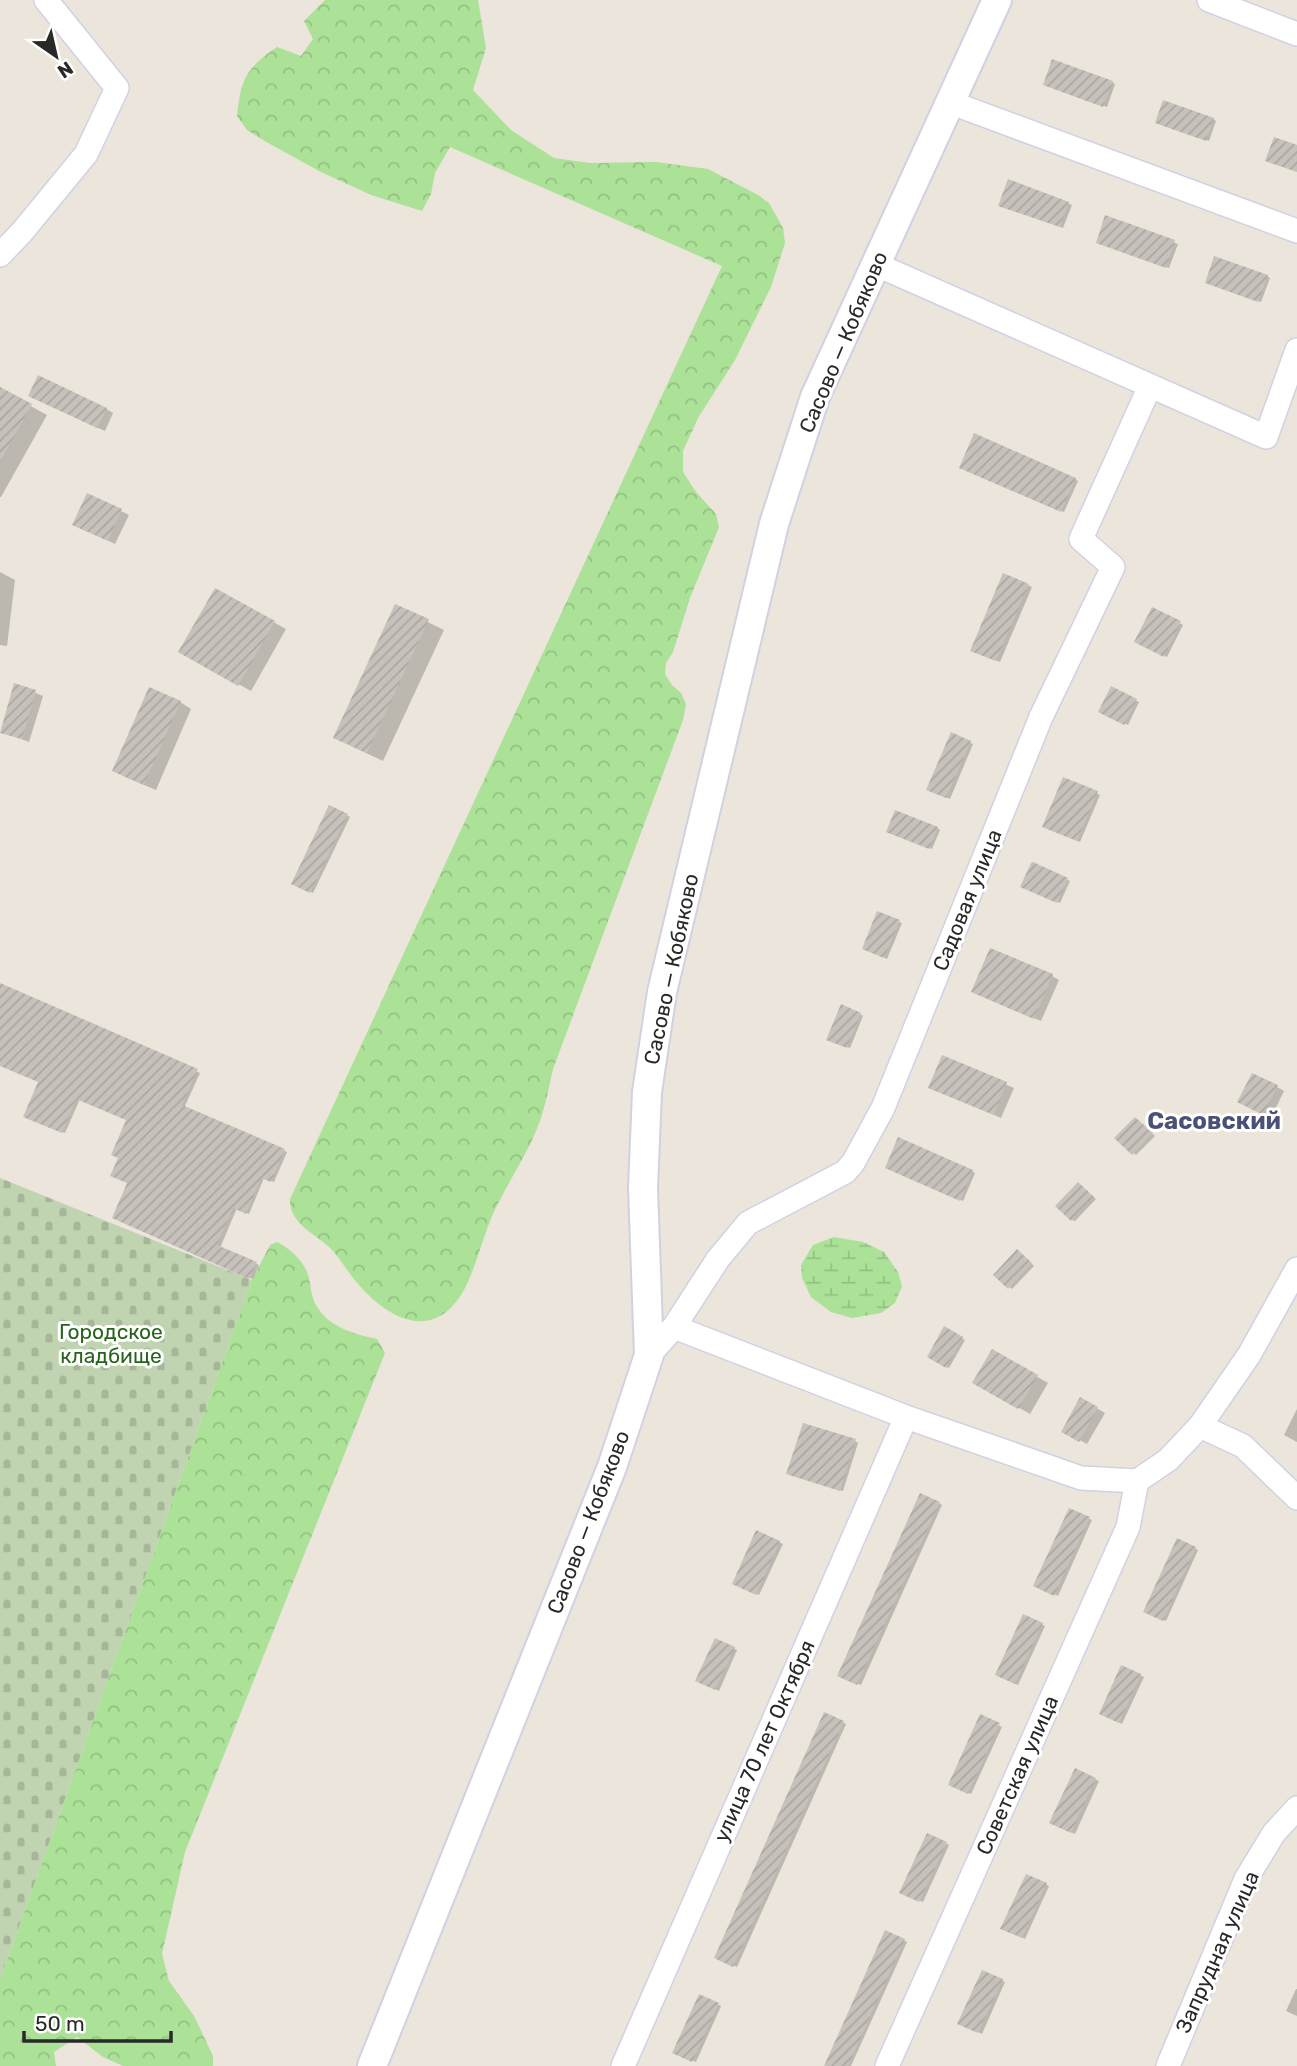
<svg xmlns="http://www.w3.org/2000/svg" width="1297" height="2066" font-family="Rubik,sans-serif">
  <style>
    .forest { fill: url(#forest-crowns) }
    .wetland { fill: url(#wetland-marsh) }
    .cemetery { fill: url(#cemetery-stones) }
    .shadow { fill: #0003 }
    .building { fill: url(#building-hatch) }
    .lines { fill: none; stroke-linecap: round; stroke-linejoin: round }
    .minor-casing { stroke: #d0d2e2; stroke-width: 26 }
    .tertiary-casing { stroke: #d0d2e2; stroke-width: 32 }
    .minor { stroke: #fff; stroke-width: 23 }
    .tertiary { stroke: #fff; stroke-width: 28 }
    .labels { text-anchor: middle; dominant-baseline: central; stroke-width: 6; stroke-linejoin: round; paint-order: stroke }
    .street-label { font-size: 21px; fill: #292929; stroke: #fff }
    .park-label { font-size: 21px; fill: #25641b; stroke: #fff }
    .quarter-label { font-size: 24px; font-weight: bold; fill: #4b5078; stroke: #fff }
  </style>
  <defs>
    <pattern id="forest-crowns" width="20" height="18" patternUnits="userSpaceOnUse" patternTransform="scale(1.75)"><rect width="20" height="18" fill="#ace198"/><path d="M2 6a3 3 0 1 1 6 0M12 15a3 3 0 1 1 6 0" fill="none" stroke="#94c183"/></pattern>
    <pattern id="wetland-marsh" width="20" height="14" patternUnits="userSpaceOnUse" patternTransform="scale(1.75)"><rect width="20" height="14" fill="#ace198"/><path d="M1 5h8M5 5V1M11 12h8M15 12V8" fill="none" stroke="#94c183"/></pattern>
    <pattern id="cemetery-stones" width="16" height="16" patternUnits="userSpaceOnUse" patternTransform="scale(1.75)"><rect width="16" height="16" fill="#c1d4b2"/><path d="M2 7V4a2 2 0 0 1 4 0v3zM10 15v-3a2 2 0 0 1 4 0v3z" fill="#a6b699"/></pattern>
    <pattern id="building-hatch" width="6" height="6" patternUnits="userSpaceOnUse" patternTransform="scale(1.75)"><rect width="6" height="6" fill="#c6c2bb"/><path d="M-1 1l2-2M0 6l6-6M5 7l2-2" fill="none" stroke="#aaa7a1"/></pattern>
  </defs>
  <rect width="100%" height="100%" fill="#ebe5db"/>
  <g class="forest">
    <path d="M325,0H478L486,48L473,90L511,130L554,158L590,163L656,162L708,169L758,195L769,203L783,228L785,243L771,287L735,360L698,418L683,451V472L696,492L716,514L719,527L690,598L673,652L666,663L665,674L672,685L681,693L686,704L683,720L553,1069C549,1086 546,1104 540,1121C528,1154 507,1183 492,1216C482,1240 476,1267 464,1290C430,1350 377,1312 348,1271C342,1263 336,1253 328,1246C312,1232 289,1222 290,1199L722,266L450,147L435,173L431,194L422,211L371,195L319,171L261,139L247,130L237,116C241,79 246,68 277,47L301,56L313,39L304,21Z"/>
    <path d="M277,1242C291,1249 305,1262 309,1278C311,1287 311,1296 316,1305C328,1327 354,1334 377,1339L385,1353L185,1852L162,1954L169,1981L194,2016L213,2056V2066H123L103,2057L77,2037L54,2052L56,2066H0V1979L252,1280L270,1245Z"/>
  </g>
  <path class="wetland" d="M834,1237L863,1242L884,1252L898,1272L902,1286L895,1303L881,1313L852,1318L831,1312L811,1297L802,1278L801,1265L813,1245Z"/>
  <path class="cemetery" d="M0,1178L252,1280L0,1979Z"/>
  <g class="shadow">
    <path d="M1112,82L1115,84L1107,107L1048,86Z"/>
    <path d="M1213,119L1216,121L1209,141L1160,124Z"/>
    <path d="M1009,182L1072,205L1063,228L1004,207Z"/>
    <path d="M1107,218L1178,244L1169,268L1101,244Z"/>
    <path d="M1267,276L1270,278L1261,302L1210,284Z"/>
    <path d="M0,389L47,415L1,497H0Z"/>
    <path d="M38,400L106,409L113,413L105,431Z"/>
    <path d="M964,469L1075,479L1078,481L1064,512Z"/>
    <path d="M88,495L129,515L115,544L82,528Z"/>
    <path d="M0,572L15,580L7,646L0,645Z"/>
    <path d="M1004,575L1032,587L1000,662L976,652Z"/>
    <path d="M216,590L286,629L251,691L181,652Z"/>
    <path d="M395,606L444,630L383,761L351,746Z"/>
    <path d="M1153,609L1183,625L1167,657L1137,642Z"/>
    <path d="M16,685L43,696L29,742L2,732Z"/>
    <path d="M1111,689L1139,702L1128,725L1100,711Z"/>
    <path d="M180,702L191,709L156,790L125,777Z"/>
    <path d="M951,734L973,744L950,799L928,789Z"/>
    <path d="M1064,779L1100,795L1080,842L1047,828Z"/>
    <path d="M330,807L350,817L313,893L293,883Z"/>
    <path d="M937,828L940,830L932,849L891,833Z"/>
    <path d="M1033,864L1070,881L1060,903L1022,886Z"/>
    <path d="M899,922L902,923L887,959L867,950Z"/>
    <path d="M1052,976L1059,980L1041,1021L980,995Z"/>
    <path d="M0,985L200,1073L184,1108L287,1152L274,1182L264,1178L249,1214L237,1208L220,1248L259,1265L253,1279L117,1219L129,1183L120,1157L128,1120L80,1099L65,1133L28,1118L40,1082L0,1065Z"/>
    <path d="M860,1014L863,1016L850,1048L831,1041Z"/>
    <path d="M943,1057L1014,1088L1001,1118L938,1091Z"/>
    <path d="M1277,1087L1284,1091L1271,1118L1247,1106Z"/>
    <path d="M1138,1121L1155,1136L1136,1155L1117,1138Z"/>
    <path d="M899,1140L975,1173L963,1201L890,1169Z"/>
    <path d="M1081,1186L1096,1199L1075,1221L1072,1220Z"/>
    <path d="M1020,1253L1034,1266L1012,1289L995,1275Z"/>
    <path d="M945,1329L965,1340L949,1368L929,1357Z"/>
    <path d="M993,1351L1048,1383L1030,1414L975,1383Z"/>
    <path d="M1081,1399L1105,1413L1087,1444L1063,1431Z"/>
    <path d="M1297,1409V1442L1284,1435Z"/>
    <path d="M855,1441L858,1443L843,1491L791,1475Z"/>
    <path d="M921,1495L942,1505L861,1685L842,1677Z"/>
    <path d="M1070,1510L1092,1520L1058,1596L1036,1586Z"/>
    <path d="M757,1532L783,1544L759,1595L734,1583Z"/>
    <path d="M1177,1540L1198,1550L1166,1621L1145,1611Z"/>
    <path d="M1024,1616L1045,1626L1018,1685L997,1675Z"/>
    <path d="M716,1640L737,1650L719,1691L697,1680Z"/>
    <path d="M1122,1667L1144,1677L1122,1724L1101,1714Z"/>
    <path d="M825,1714L846,1724L737,1967L716,1957Z"/>
    <path d="M981,1717L1002,1727L971,1794L950,1784Z"/>
    <path d="M1075,1770L1099,1781L1075,1834L1052,1823Z"/>
    <path d="M927,1835L949,1845L923,1902L901,1893Z"/>
    <path d="M1026,1876L1049,1886L1025,1939L1003,1928Z"/>
    <path d="M886,1932L907,1942L851,2066H826Z"/>
    <path d="M983,1972L1005,1982L982,2034L960,2023Z"/>
    <path d="M1296,1989H1297V2016L1286,2011Z"/>
    <path d="M700,1996L721,2006L696,2062L675,2052Z"/>
  </g>
  <g class="building">
    <path d="M1052,59L1113,81L1103,107L1043,85Z"/>
    <path d="M1163,100L1214,118L1206,141L1155,123Z"/>
    <path d="M1274,137L1297,145V172L1265,161Z"/>
    <path d="M1008,179L1069,202L1060,227L998,206Z"/>
    <path d="M1105,215L1175,240L1166,268L1096,243Z"/>
    <path d="M1214,256L1268,275L1258,302L1205,283Z"/>
    <path d="M38,375L107,408L97,428L28,396Z"/>
    <path d="M0,387L32,404L0,462Z"/>
    <path d="M974,433L1076,478L1061,512L959,468Z"/>
    <path d="M87,493L122,509L108,541L72,525Z"/>
    <path d="M1003,573L1029,584L996,661L970,651Z"/>
    <path d="M215,588L275,621L238,686L178,652Z"/>
    <path d="M395,604L429,619L367,753L333,738Z"/>
    <path d="M1152,607L1181,621L1164,657L1134,642Z"/>
    <path d="M14,683L36,690L22,739L0,733Z"/>
    <path d="M1111,686L1137,699L1124,725L1098,712Z"/>
    <path d="M149,687L181,701L144,785L112,771Z"/>
    <path d="M951,732L971,741L946,798L926,790Z"/>
    <path d="M1063,777L1098,791L1077,841L1042,827Z"/>
    <path d="M329,805L348,814L310,893L291,884Z"/>
    <path d="M895,810L938,827L929,849L886,832Z"/>
    <path d="M1033,862L1068,878L1057,903L1020,887L1031,863Z"/>
    <path d="M877,911L900,920L884,958L862,949Z"/>
    <path d="M990,948L1053,974L1034,1019L971,992Z"/>
    <path d="M0,983L198,1069L182,1105L285,1149L271,1182L261,1178L246,1214L233,1208L217,1245L257,1262L249,1279L112,1218L127,1183L110,1176L118,1158L111,1155L126,1120L76,1099L62,1133L23,1117L38,1082L0,1066Z"/>
    <path d="M841,1004L861,1013L847,1048L826,1040Z"/>
    <path d="M942,1055L1007,1082L994,1115L928,1088Z"/>
    <path d="M1252,1073L1278,1085L1263,1115L1237,1102Z"/>
    <path d="M1135,1117L1153,1133L1132,1155L1114,1138Z"/>
    <path d="M898,1137L973,1170L960,1201L885,1168Z"/>
    <path d="M1078,1182L1094,1197L1071,1221L1055,1206Z"/>
    <path d="M1017,1249L1032,1263L1008,1289L993,1275Z"/>
    <path d="M944,1326L963,1337L946,1368L927,1357Z"/>
    <path d="M992,1349L1038,1375L1018,1409L972,1383Z"/>
    <path d="M1080,1397L1098,1407L1079,1442L1061,1432Z"/>
    <path d="M803,1423L856,1439L840,1491L786,1474Z"/>
    <path d="M920,1493L940,1502L857,1685L837,1676Z"/>
    <path d="M1069,1508L1090,1517L1054,1596L1033,1586Z"/>
    <path d="M756,1530L780,1541L756,1595L732,1584Z"/>
    <path d="M1177,1538L1196,1547L1163,1621L1143,1612Z"/>
    <path d="M1023,1614L1043,1623L1015,1684L995,1675Z"/>
    <path d="M715,1638L735,1647L715,1690L695,1681Z"/>
    <path d="M1121,1665L1141,1674L1119,1723L1099,1714Z"/>
    <path d="M824,1712L844,1721L733,1967L714,1958Z"/>
    <path d="M980,1714L1000,1723L968,1794L948,1785Z"/>
    <path d="M1075,1768L1096,1778L1071,1833L1049,1823Z"/>
    <path d="M927,1833L947,1842L919,1902L899,1893Z"/>
    <path d="M1026,1874L1047,1883L1022,1938L1000,1929Z"/>
    <path d="M885,1930L905,1939L876,2003L848,2066H824Z"/>
    <path d="M982,1970L1003,1979L978,2033L957,2024Z"/>
    <path d="M699,1994L719,2003L692,2062L672,2053Z"/>
  </g>
  <g class="lines">
    <g class="minor-casing">
      <g id="minor">
        <path d="M1209,0L1297,34"/>
        <path d="M949,102L1297,231"/>
        <path d="M0,255L22,232L86,154L117,88L46,0"/>
        <path d="M875,264L1266,437L1297,350"/>
        <path d="M674,1327L906,1417L1081,1478L1137,1481L1168,1460L1200,1426L1249,1355L1297,1269"/>
        <path d="M649,1355L674,1327L718,1259L748,1223L845,1172L853,1163L883,1108L1041,717L1113,567L1081,539L1150,386"/>
        <path d="M1200,1426L1243,1446L1297,1498"/>
        <path d="M623,2066L906,1417"/>
        <path d="M887,2066L1128,1527L1137,1481"/>
        <path d="M1168,2066L1246,1879L1274,1833L1297,1808"/>
      </g>
    </g>
    <g class="tertiary-casing">
      <path id="tertiary" d="M372,2066L612,1467L649,1355L643,1188L647,1092L662,992L774,524L815,397L997,0"/>
    </g>
    <use href="#minor" class="minor"/>
    <use href="#tertiary" class="tertiary"/>
  </g>
  <g class="labels">
    <g class="street-label">
      <text transform="translate(843 342) rotate(-67)">Сасово — Кобяково</text>
      <text transform="translate(967 900) rotate(-68)">Садовая улица</text>
      <text transform="translate(671 969) rotate(-78)">Сасово — Кобяково</text>
      <text transform="translate(588 1522) rotate(-69)">Сасово — Кобяково</text>
      <text transform="translate(764 1741) rotate(-66)">улица 70 лет Октября</text>
      <text transform="translate(1017 1775) rotate(-66)">Советская улица</text>
      <text transform="translate(1217 1952) rotate(-66)">Запрудная улица</text>
    </g>
    <g class="park-label">
      <text x="111" y="1331">Городское<tspan x="111" dy="24">кладбище</tspan></text>
    </g>
    <g class="quarter-label">
      <text x="1214" y="1121">Сасовский</text>
    </g>
  </g>
  <g transform="translate(56 56) rotate(146)" stroke="#ffffff" stroke-width="5" paint-order="stroke">
  <path d="M0-5L12 26L0 18L-12 26Z" fill="#292929"/>
  <text y="-10" font-size="19" font-weight="bold" text-anchor="middle" fill="#292929">N</text>
  </g>
  <path d="M24 2031v10h147v-10" fill="none" stroke="#292929" stroke-width="3.5"/>
  <text x="35" y="2031" font-size="21" fill="#292929" stroke="#ffffff" stroke-width="5" paint-order="stroke">50 m</text>
</svg>
